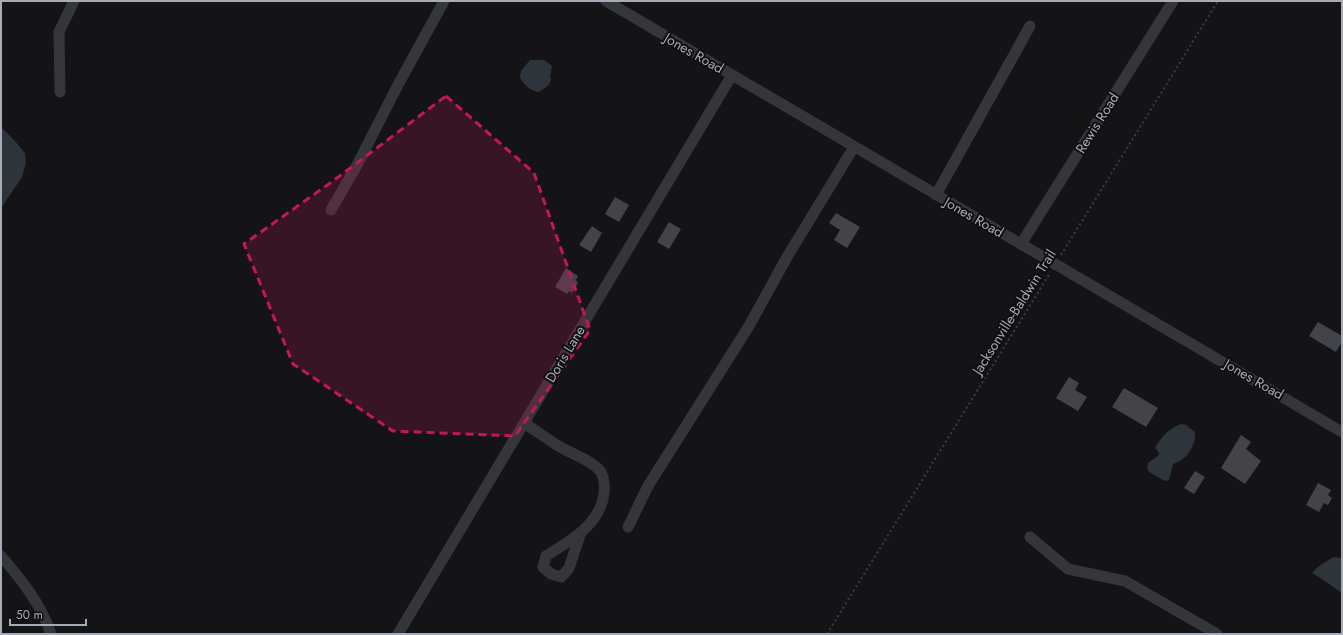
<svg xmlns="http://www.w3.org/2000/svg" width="1343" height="635" font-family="Jost,sans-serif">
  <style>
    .water { fill: #2d353b }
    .building { fill: #434449 }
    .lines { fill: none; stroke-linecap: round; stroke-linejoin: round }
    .path { stroke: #3c3d42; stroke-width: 2; stroke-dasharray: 2 3; stroke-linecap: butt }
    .minor { stroke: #35363b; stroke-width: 11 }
    .marked { fill: #c2185b; fill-opacity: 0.2; stroke: #c2185b; stroke-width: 3; stroke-dasharray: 8 5; stroke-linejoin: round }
    .labels { text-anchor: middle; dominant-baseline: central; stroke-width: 4; stroke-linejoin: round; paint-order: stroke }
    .street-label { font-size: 14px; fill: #a7abb5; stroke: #0f0f11 }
  </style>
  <rect width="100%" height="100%" fill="#141416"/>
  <g class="water">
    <path d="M530,60H544L552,66L550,76L551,79L549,85L539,92C530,91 526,86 520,78L521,71Z"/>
    <path d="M1,127L14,140L25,153L26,163L22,177L1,208Z"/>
    <path d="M1181,424L1186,425L1195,432C1196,446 1186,461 1173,464L1169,480L1165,481L1149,472L1147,468L1148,463L1158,456L1159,453L1155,448C1162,436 1168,429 1181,424Z"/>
    <path d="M1333,557L1342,558V593C1332,586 1323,579 1312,573L1319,566Z"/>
  </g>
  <g class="building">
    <path d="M615,197L629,205L619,222L605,214Z"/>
    <path d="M836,213L860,227L847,248L834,240L840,230L829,223Z"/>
    <path d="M669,222L681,229L669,249L657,242Z"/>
    <path d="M592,226L602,233L591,252L579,245Z"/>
    <path d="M566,268L578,276L576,280L578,283L572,293L569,291L567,294L555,287Z"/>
    <path d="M1318,322L1342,336V342L1336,352L1309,336Z"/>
    <path d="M1069,377L1079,383L1075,390L1087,397L1078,411L1056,398Z"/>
    <path d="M1124,388L1158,408L1146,427L1112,407Z"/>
    <path d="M1241,435L1251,442L1246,449L1261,461L1245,484L1221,468Z"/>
    <path d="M1195,471L1205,477L1194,494L1184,488Z"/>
    <path d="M1318,483L1331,490L1328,495L1332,498L1328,505L1324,503L1319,512L1306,505Z"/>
  </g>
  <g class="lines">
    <g class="path">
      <path d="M1061,255L1218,1"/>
      <path d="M827,634L1050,273"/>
    </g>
    <g class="minor">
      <path d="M606,1L1342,432"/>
      <path d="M60,92L59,32L74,1"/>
      <path d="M936,195L1030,26"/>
      <path d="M331,210L357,165L399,83L444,1"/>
      <path d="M1021,244L1173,1"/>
      <path d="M524,423C535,430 546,438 557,445C569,453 594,461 601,472C604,478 605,487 604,493C601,524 570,541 546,556L543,567L551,574L561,577L565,573L569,568L581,532"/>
      <path d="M628,527L648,486L749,326L787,257L854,147"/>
      <path d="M1030,537L1068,569L1125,581L1217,634"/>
      <path d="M1,556C21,579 41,604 51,634"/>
      <path d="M398,634L732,75"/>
    </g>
  </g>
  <path class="marked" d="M446,96L534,173L590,330L515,436L393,431L293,364L244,244L333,181Z"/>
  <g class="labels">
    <g class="street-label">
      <text transform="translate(694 53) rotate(30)">Jones Road</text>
      <text transform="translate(1097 123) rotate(-58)">Rewis Road</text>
      <text transform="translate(974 217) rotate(30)">Jones Road</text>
      <text transform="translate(1014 312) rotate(-58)">Jacksonville-Baldwin Trail</text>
      <text transform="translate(565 354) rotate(-59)">Doris Lane</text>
      <text transform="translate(1254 379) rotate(30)">Jones Road</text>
    </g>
  </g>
  <rect width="1343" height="635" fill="none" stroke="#a7abb5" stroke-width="4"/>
  <path d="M10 619v6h76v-6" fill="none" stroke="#a7abb5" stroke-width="2"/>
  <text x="16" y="619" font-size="12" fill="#a7abb5" stroke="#0f0f11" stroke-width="3" paint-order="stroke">50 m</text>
</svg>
